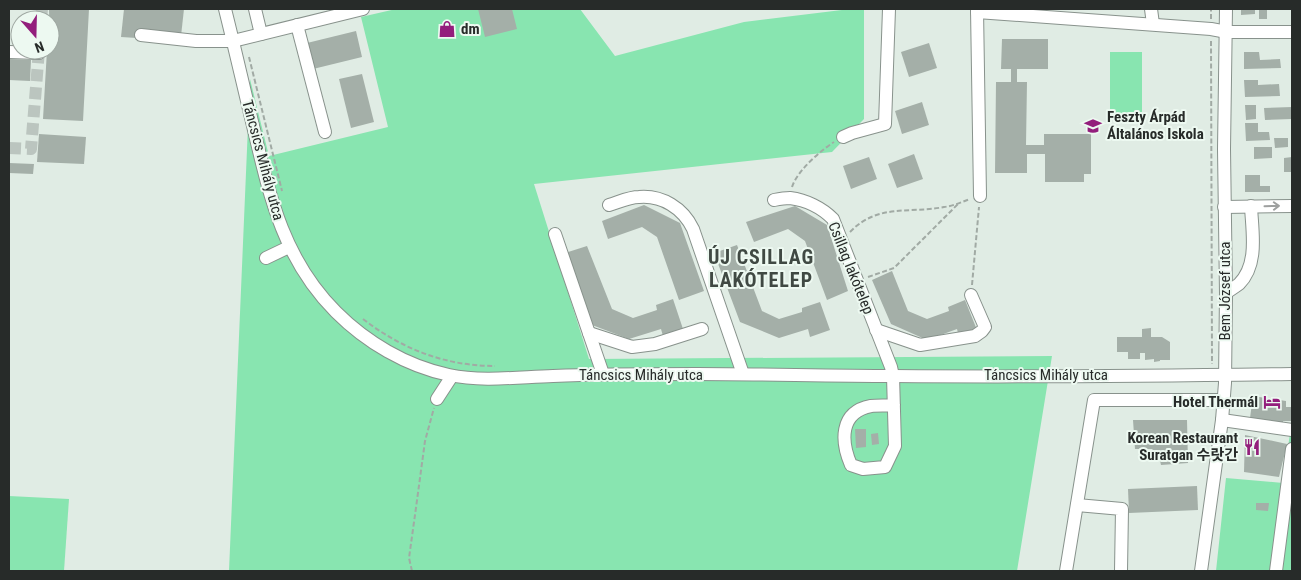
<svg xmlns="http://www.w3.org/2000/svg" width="1301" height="580" font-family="'Roboto Condensed','Noto Sans KR',sans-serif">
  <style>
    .green { fill: #88e5b0 }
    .building { fill: #a4afa8 }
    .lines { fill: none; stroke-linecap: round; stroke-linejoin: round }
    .minor-tunnel { stroke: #bbc5bf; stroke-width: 12; stroke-dasharray: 12 6; stroke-linecap: butt }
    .minor-casing { stroke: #88928c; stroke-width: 14 }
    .path { stroke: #a1aaa4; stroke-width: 2; stroke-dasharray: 5 2.5; stroke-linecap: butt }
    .minor { stroke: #fff; stroke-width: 12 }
    .oneway { stroke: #9ea09f }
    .labels { text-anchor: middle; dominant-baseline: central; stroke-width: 4; stroke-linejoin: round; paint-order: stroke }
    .poi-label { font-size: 15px; font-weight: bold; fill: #272b29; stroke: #edf9f1; text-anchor: start }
    .street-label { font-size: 15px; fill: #272b29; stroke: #edf9f1 }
    .district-label { font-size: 20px; font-weight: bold; letter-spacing: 1px; fill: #404943; stroke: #edf9f1 }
  </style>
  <rect width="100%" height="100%" fill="#e0ece4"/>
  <g class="green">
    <path d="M396,9H580L615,56L744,22L850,9H864V119L832,152L534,184L589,359L1052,356L1017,571H229L250,79L269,156L388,127L361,17Z"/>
    <path d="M1110,52H1142V119L1110,118Z"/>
    <path d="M1291,426H1292V571H1216L1226,478L1283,483Z"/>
    <path d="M9,496L69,499L64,571H9Z"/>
  </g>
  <g class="building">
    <path d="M49,9H89L83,121L43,119L47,50H50Z"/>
    <path d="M124,9H184L181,36L137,38L121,37Z"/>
    <path d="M478,9H512L517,29L485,37Z"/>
    <path d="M1241,9H1255V14L1241,15Z"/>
    <rect x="1259" y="9" width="8" height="10"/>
    <path d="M356,31L362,57L313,69L307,43Z"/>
    <path d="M1002,39H1048V69H1017V82H1027L1026,145H1044V134H1091V174H1084V182H1045V154H1027V173H995L996,82H1011V69H1001Z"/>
    <path d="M929,43L937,68L909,77L901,52Z"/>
    <path d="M1244,52H1259L1260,60L1280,59L1281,68L1244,69Z"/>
    <path d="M9,59L31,60L30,81L9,80Z"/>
    <path d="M362,74L374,122L351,128L339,79Z"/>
    <path d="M1244,80H1258V85L1279,84L1280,96L1245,97Z"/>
    <path d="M922,102L929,125L902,134L895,111Z"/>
    <path d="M1245,105H1256V119L1246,120Z"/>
    <path d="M1292,107V119L1265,120L1264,108Z"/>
    <path d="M1245,123H1258V132H1269L1270,140L1246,141Z"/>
    <path d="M39,134L86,137L84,164L37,162Z"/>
    <path d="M1274,138H1288V147L1275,148Z"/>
    <path d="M1254,147H1272V158L1254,159Z"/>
    <path d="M914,154L923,179L897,188L888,164Z"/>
    <path d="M869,157L877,179L851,189L843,166Z"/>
    <path d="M1292,157V172H1284V158Z"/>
    <path d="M9,163L34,164L33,174L9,173Z"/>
    <path d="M1245,175H1260V186H1270V192H1245Z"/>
    <path d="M644,205L680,223L704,291L679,300L657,237L642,227L608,239L602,221Z"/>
    <path d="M795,206L827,225L848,291L827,300L805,241L788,229L754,242L746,222Z"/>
    <path d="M737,245L762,311L779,319L802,312V308L820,302L830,330L810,337L808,329L779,338L740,322L714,253Z"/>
    <path d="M587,246L612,309L633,318L657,310L656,305L673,299L683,329L663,336L661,329L629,339L592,325L565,253Z"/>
    <path d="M892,271L908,311L927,319L949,311L948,307L965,300L977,330L959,337L957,329L927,340L891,324L872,280Z"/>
    <path d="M1151,328V337H1162L1170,342V360H1160V361L1154,362V359L1145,360V353H1140V359H1128V352H1117V337H1142V329Z"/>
    <path d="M1253,396L1286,401V407H1292V421H1283V423L1250,418Z"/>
    <path d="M1133,420H1187L1188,463L1161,465L1159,456L1152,449H1135Z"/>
    <path d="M855,429H866V447L856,448Z"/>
    <path d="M878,433L879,444L872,445L871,434Z"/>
    <path d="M1245,435L1287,444L1279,477L1244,472Z"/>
    <path d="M1197,486L1198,510L1129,513L1128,489Z"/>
    <path d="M1256,503H1269L1268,511L1256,510Z"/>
  </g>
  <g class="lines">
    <g class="minor-tunnel">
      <path d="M41,20L42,9"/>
      <path d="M9,148L31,149L39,50"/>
    </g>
    <g class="minor-casing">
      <g id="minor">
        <path d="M225,9C235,49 244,89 254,130C270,198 284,260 336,312C366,342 406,366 449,375C482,382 519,377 553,376C601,374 649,374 697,374C762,374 828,376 893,376C1026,377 1159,376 1292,374"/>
        <path d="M255,9L261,34"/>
        <path d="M977,9L980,196"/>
        <path d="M1151,9L1153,24"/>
        <path d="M977,12L1211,29L1227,32H1292"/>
        <path d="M297,25L325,132"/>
        <path d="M141,35L196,41H233L363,9"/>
        <path d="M9,52L39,53"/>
        <path d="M843,137L852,133L885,124L889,9"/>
        <path d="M774,200C779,199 785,198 790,198C806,200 822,208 833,219L891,367L893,376L895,446L885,467L863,469L851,465C841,442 839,412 871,406C878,405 887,406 894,405"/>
        <path d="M609,205C619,202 629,197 639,197C662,195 683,208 693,229L743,374"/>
        <path d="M1224,207L1292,206"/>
        <path d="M555,234L603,374"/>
        <path d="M266,258L289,247"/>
        <path d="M1226,293C1230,290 1235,287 1239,284C1259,264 1252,231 1251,206"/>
        <path d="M876,330L920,345L975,336L982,331L985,327L971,295"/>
        <path d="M589,333L632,347L655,344L702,329"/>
        <path d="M437,399L452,376"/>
        <path d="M1222,420L1292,430"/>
        <path d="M1077,505L1122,509L1121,571"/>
        <path d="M1066,571L1094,400H1223"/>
        <path d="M1201,571L1222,420L1225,383L1226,293L1224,149L1226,9"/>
        <path d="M1276,571L1292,449"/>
      </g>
    </g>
    <g class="path">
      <path d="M1211,19V9"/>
      <path d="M1211,41L1212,364"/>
      <path d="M249,57L282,191"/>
      <path d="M792,187C797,171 820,151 834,142"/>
      <path d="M850,232C878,203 909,214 944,207C953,206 962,202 970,199"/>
      <path d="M868,277L894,268L958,204"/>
      <path d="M972,285L979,207"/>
      <path d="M363,319C402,349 445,366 495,366"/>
      <path d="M412,571L409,558L415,515L425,441L434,408"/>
    </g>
    <use href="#minor" class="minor"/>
  </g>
  <defs><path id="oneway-shaft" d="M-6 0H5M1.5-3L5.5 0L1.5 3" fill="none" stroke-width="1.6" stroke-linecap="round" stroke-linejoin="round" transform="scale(1.25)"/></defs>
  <use class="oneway" href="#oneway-shaft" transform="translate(1272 206) rotate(-1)"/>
  <defs>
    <g id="shop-bare" transform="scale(1.35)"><path d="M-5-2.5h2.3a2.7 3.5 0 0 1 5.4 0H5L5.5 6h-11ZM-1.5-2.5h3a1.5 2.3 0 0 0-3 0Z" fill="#931e7c" stroke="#edf9f1" stroke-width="2.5" paint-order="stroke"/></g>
    <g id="school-bare" transform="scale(1.35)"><path d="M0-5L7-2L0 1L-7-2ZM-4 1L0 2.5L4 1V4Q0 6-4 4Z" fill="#931e7c" stroke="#edf9f1" stroke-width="2.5" paint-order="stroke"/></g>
    <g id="hotel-bare" transform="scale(1.35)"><path d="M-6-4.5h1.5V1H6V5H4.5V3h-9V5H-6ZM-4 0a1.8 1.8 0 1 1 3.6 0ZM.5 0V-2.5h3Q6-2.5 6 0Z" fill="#931e7c" stroke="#edf9f1" stroke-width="2.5" paint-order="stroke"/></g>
    <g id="restaurant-bare" transform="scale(1.35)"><path d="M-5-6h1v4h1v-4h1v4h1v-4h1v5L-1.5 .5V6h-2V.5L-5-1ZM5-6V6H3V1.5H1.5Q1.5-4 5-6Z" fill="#931e7c" stroke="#edf9f1" stroke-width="2.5" paint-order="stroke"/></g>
  </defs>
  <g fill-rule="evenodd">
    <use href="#shop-bare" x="447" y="29"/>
    <use href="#school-bare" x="1093" y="126"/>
    <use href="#hotel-bare" x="1272" y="402"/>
    <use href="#restaurant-bare" x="1252" y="447"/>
  </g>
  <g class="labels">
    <g class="poi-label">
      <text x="461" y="29">dm</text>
      <text x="1107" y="117">Feszty Árpád<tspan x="1107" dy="17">Általános Iskola</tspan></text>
      <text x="1258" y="402" text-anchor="end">Hotel Thermál</text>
      <text x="1238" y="438" text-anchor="end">Korean Restaurant<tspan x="1238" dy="17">Suratgan 수랏간</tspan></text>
    </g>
    <g class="street-label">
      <text transform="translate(263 160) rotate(75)">Táncsics Mihály utca</text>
      <text transform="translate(851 268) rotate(68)">Csillag lakótelep</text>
      <text transform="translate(1225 291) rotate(-90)">Bem József utca</text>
      <text x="641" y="375">Táncsics Mihály utca</text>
      <text x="1046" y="375">Táncsics Mihály utca</text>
    </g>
    <g class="district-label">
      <text x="761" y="257">ÚJ CSILLAG<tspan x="761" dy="23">LAKÓTELEP</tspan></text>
    </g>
  </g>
  <rect width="1301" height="580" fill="none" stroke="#272b29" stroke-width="20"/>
  <g transform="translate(35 35) rotate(160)"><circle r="24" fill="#edf9f1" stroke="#9ea7a1"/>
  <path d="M0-4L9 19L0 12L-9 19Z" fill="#931e7c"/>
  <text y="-8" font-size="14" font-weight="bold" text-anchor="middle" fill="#272b29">N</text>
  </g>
</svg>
